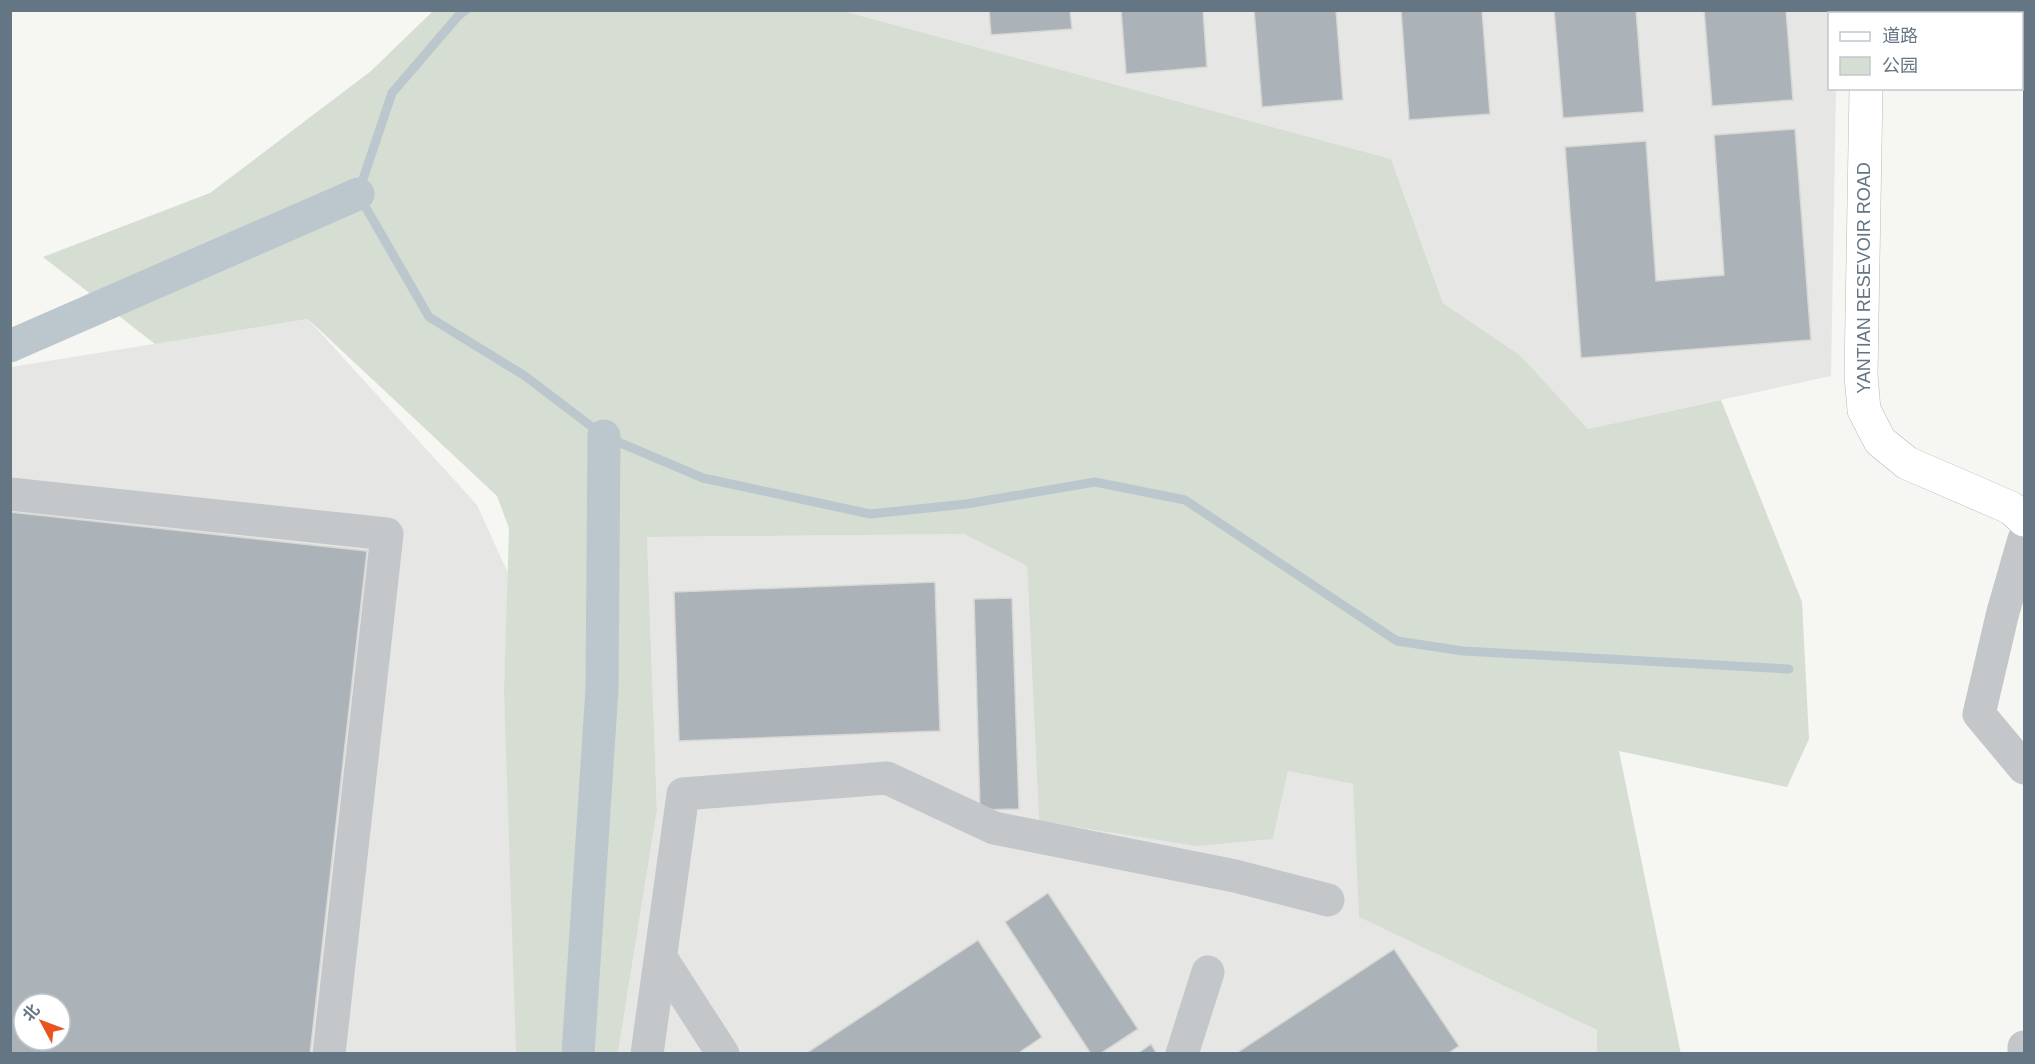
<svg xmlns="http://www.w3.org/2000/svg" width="2035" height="1064" font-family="Arial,'Noto Sans SC',sans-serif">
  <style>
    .built { fill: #e6e7e5; fill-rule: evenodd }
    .green { fill: #d6ddd3 }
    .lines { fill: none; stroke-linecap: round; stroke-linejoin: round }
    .stream { stroke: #bcc7cd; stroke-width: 9 }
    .canal { stroke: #bcc7cd; stroke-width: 33 }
    .building { fill: #abb3b8; stroke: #d7d7d5; stroke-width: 1.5; fill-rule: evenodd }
    .major-casing { stroke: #b6babe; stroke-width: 34 }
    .minor { stroke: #c3c7ca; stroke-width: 33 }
    .major { stroke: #fff; stroke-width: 33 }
    .labels { text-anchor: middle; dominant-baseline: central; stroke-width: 6; stroke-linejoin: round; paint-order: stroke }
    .street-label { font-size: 18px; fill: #647584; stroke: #fff }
  </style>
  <rect width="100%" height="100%" fill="#f6f6f2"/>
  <g class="built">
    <path d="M843,11H1837V13L1830,14V88L1836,89L1831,376L1588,429L1521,356L1443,303L1391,159Z"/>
    <path d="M308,319L477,505L508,573L504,691L522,1053L11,1054V367ZM24,1004H60V1040H24Z"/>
    <path d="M964,534L1027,566L1039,821L1273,839L1288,771L1353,784L1360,917L1597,1030V1053L618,1054L657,810L647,537Z"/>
  </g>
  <path class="green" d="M433,11H843L1391,159L1443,303L1521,356L1588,429L1721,400L1802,602L1809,739L1787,787L1619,751L1681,1054L1597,1053V1030L1359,917L1353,784L1288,771L1273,839L1196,846L1039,821L1027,566L964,534L647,537L657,810L618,1053H516L504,690L509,528L497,496L308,319L155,344L43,257L210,193L371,71Z"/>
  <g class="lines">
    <path class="stream" d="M466,10L459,15L392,93L358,194L429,317L525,376L604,436L703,478L870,514L966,504L1095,482L1185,500L1397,641L1463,651L1789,669"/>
    <g class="canal">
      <path d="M10,346L358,194"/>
      <path d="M578,1054L602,689L604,436"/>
    </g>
  </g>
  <g class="building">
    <path d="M989,10H1070L1072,29L991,35Z"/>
    <path d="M1121,10H1203L1207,67L1126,74Z"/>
    <path d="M1254,10H1336L1343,100L1262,107Z"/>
    <path d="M1401,10H1482L1490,114L1409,120Z"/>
    <path d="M1554,10H1636L1644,112L1563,118Z"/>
    <path d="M1704,10H1786L1793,100L1712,106Z"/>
    <path d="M1795,129L1811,340L1581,358L1565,147L1646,141L1656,281L1724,275L1714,135Z"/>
    <path d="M10,512L367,551L310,1054H10ZM24,1004H60V1040H24Z"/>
    <path d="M935,582L940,731L679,741L674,592Z"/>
    <path d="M1012,598L1019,809L980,810L974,599Z"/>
    <path d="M1048,893L1138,1029L1100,1054H1091L1005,922Z"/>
    <path d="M978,940L1042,1037L1017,1054H805Z"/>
    <path d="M1394,949L1459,1046L1447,1054H1235Z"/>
    <path d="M1151,1044L1157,1054H1137Z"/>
  </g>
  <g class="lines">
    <g class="major-casing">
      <g id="major">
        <path d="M1867,14V10"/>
        <path d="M1866,88L1861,375L1864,410L1880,441L1907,463L2011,508L2024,520"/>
      </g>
    </g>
    <g class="minor">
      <path d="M10,494L387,534L329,1054"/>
      <path d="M2024,539L2003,612L1979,714L2024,768"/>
      <path d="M661,958L723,1054"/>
      <path d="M647,1054L683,794L887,778L994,828L1235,876L1328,900"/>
      <path d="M1182,1054L1208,972"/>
      <path d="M2024,1054V1047"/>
    </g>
    <use href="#major" class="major"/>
  </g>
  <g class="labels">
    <g class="street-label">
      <text transform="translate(1864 278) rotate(-90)">YANTIAN RESEVOIR ROAD</text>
    </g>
  </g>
  <rect width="2035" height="1064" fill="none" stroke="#647584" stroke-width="24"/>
  <rect x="1828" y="12" width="195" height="78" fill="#ffffff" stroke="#c1c8ce" stroke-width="1.5"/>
  <rect x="1840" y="32" width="30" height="9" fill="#ffffff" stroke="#c1c8ce" stroke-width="1.5"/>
  <text x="1882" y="42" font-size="18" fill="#647584">道路</text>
  <rect x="1840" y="57" width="30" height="18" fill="#d6ddd3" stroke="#c1c8ce" stroke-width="1.5"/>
  <text x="1882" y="72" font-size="18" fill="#647584">公园</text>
  <g transform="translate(42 1022) rotate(311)"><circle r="28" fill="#ffffff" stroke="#c1c8ce" stroke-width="1.5"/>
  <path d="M0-4.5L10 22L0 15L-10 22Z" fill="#e8531f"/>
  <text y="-9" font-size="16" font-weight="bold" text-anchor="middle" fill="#647584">北</text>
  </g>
</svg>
